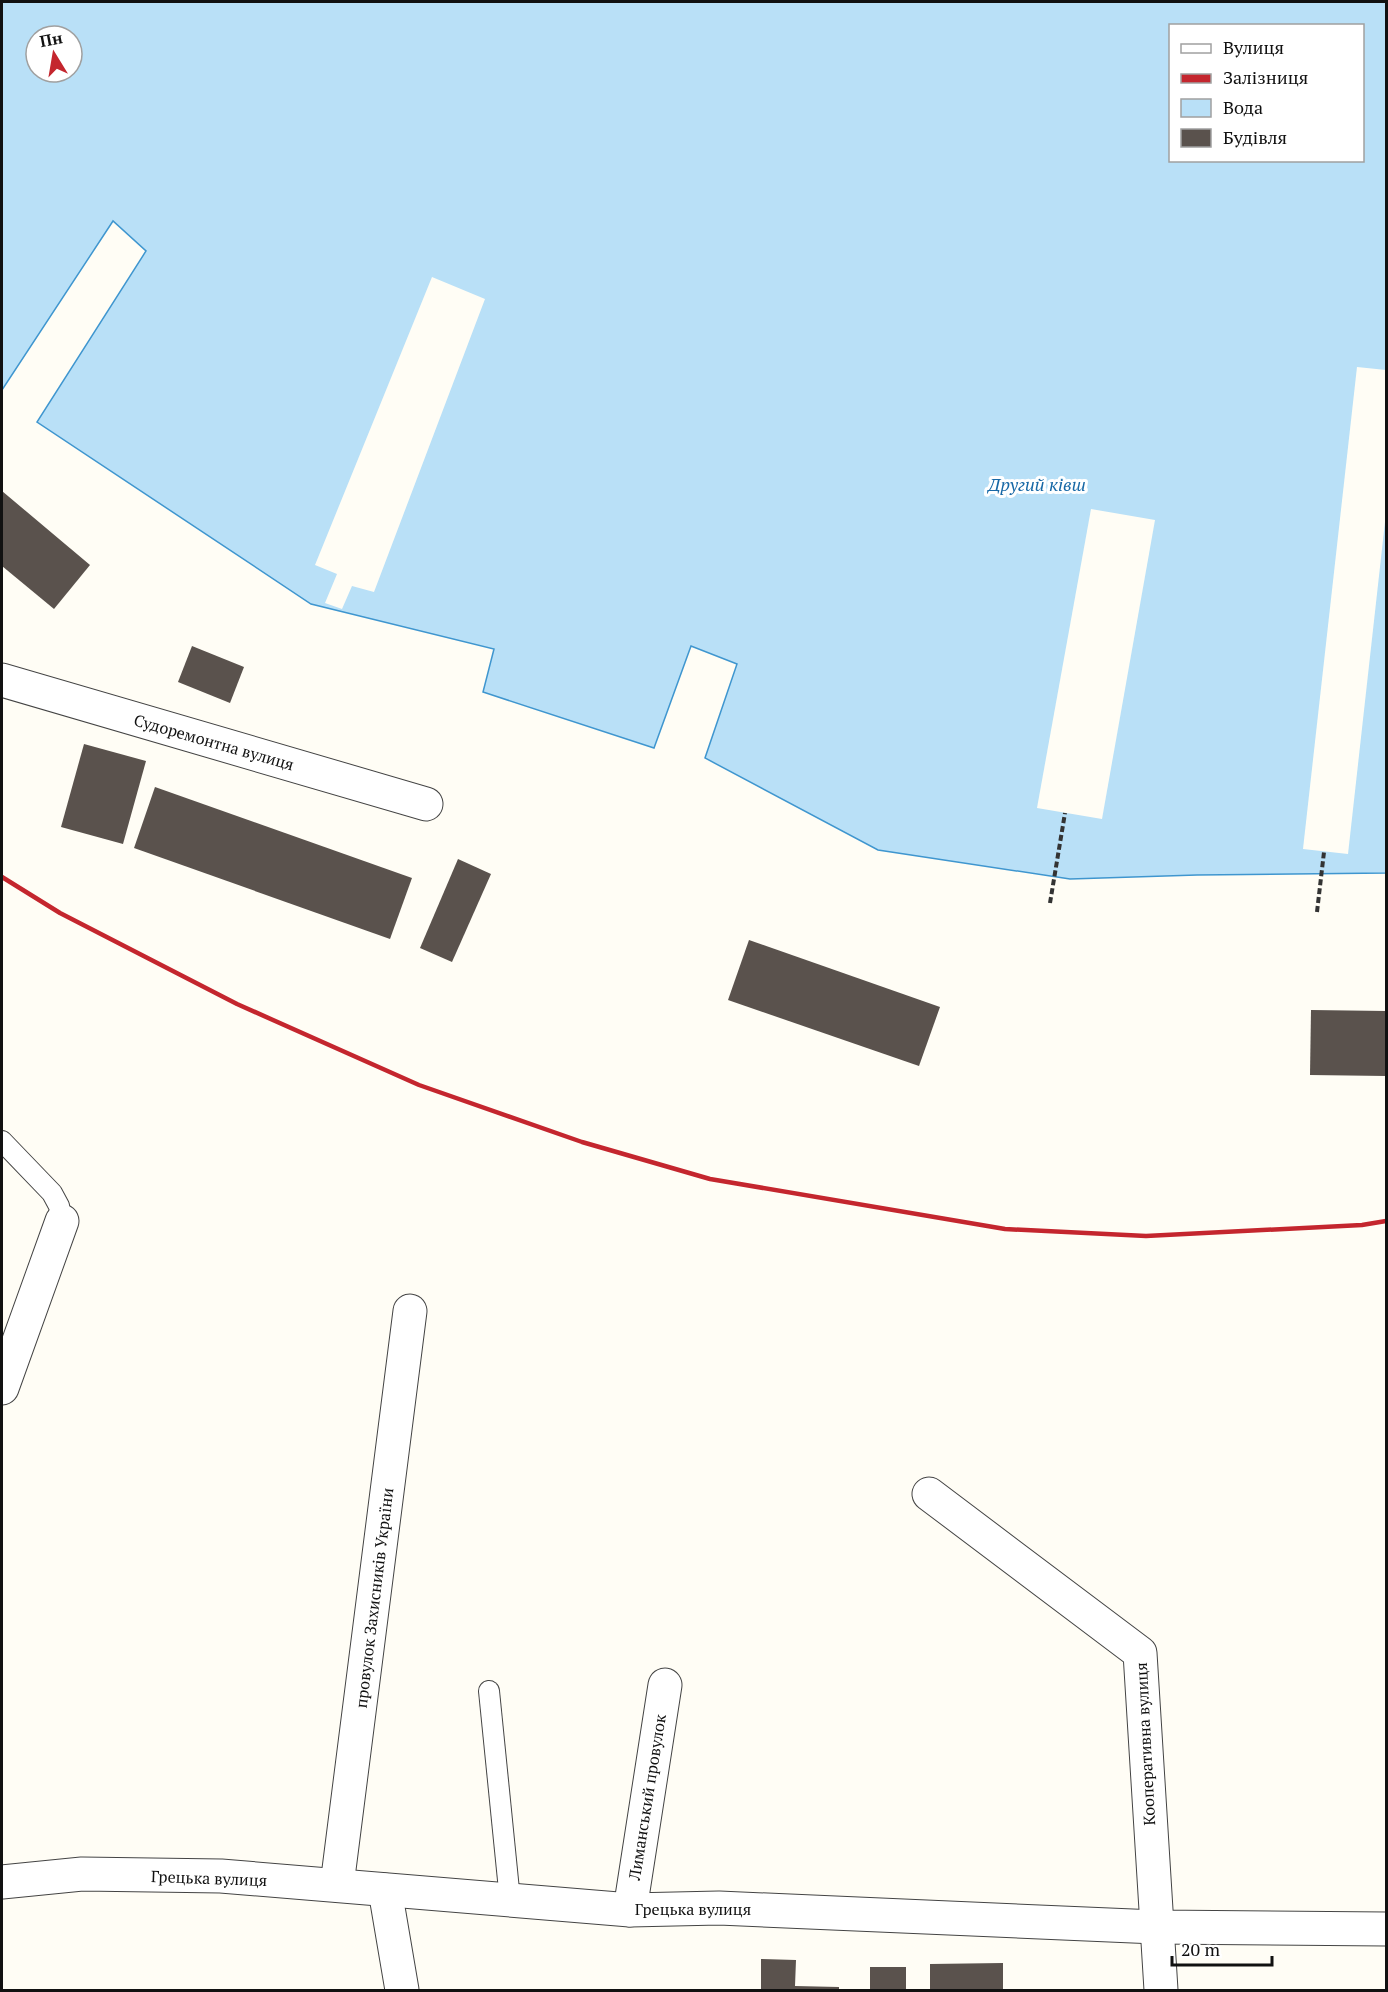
<svg xmlns="http://www.w3.org/2000/svg" width="1388" height="1992" font-family="'PT Serif',serif">
  <style>
    .water { fill: #b9e0f7; stroke: #3f96cf; stroke-width: 1.5; fill-rule: evenodd }
    .pier { fill: #fffdf5 }
    .building { fill: #5a524d }
    .lines { fill: none; stroke-linecap: round; stroke-linejoin: round }
    .service-casing { stroke: #444; stroke-width: 22 }
    .minor-casing { stroke: #444; stroke-width: 35 }
    .path { stroke: #333; stroke-width: 4; stroke-dasharray: 6 3; stroke-linecap: butt }
    .service { stroke: #fff; stroke-width: 20 }
    .minor { stroke: #fff; stroke-width: 33 }
    .rail { stroke: #c4262e; stroke-width: 4.5 }
    .labels { text-anchor: middle; dominant-baseline: central; stroke-width: 6; stroke-linejoin: round; paint-order: stroke }
    .street-label { font-size: 16px; fill: #111; stroke: #fff }
    .water-label { font-size: 18px; font-style: italic; fill: #1768a6; stroke: #fff }
  </style>
  <rect width="100%" height="100%" fill="#fffdf5"/>
  <path class="water" d="M2,2H1386V873L1197,875L1070,879L878,850L705,758L737,664L691,646L654,748L483,692L494,649L311,604L37,422L146,251L113,221L2,390ZM1170,26H1362V160H1170ZM36,36H72V72H36Z"/>
  <g class="pier">
    <path d="M432,277L485,299L374,592L352,586L342,609L325,603L337,574L315,565Z"/>
    <path d="M1357,367L1386,370V513L1348,854L1303,849Z"/>
    <path d="M1091,509L1155,520L1102,819L1037,808Z"/>
  </g>
  <g class="building">
    <path d="M2,491L90,565L54,609L2,566Z"/>
    <path d="M192,646L244,667L230,703L178,682Z"/>
    <path d="M84,744L146,761L123,844L61,827Z"/>
    <path d="M155,787L412,878L390,939L134,848Z"/>
    <path d="M458,859L491,874L452,962L420,948Z"/>
    <path d="M749,940L940,1007L919,1066L728,1000Z"/>
    <path d="M1311,1010L1386,1011V1076L1310,1075Z"/>
    <path d="M761,1959L796,1960L795,1986L839,1987V1990H761Z"/>
    <path d="M1003,1963V1990H930V1964Z"/>
    <rect x="870" y="1967" width="36" height="23"/>
  </g>
  <g class="lines">
    <g class="service-casing">
      <g id="service">
        <path d="M2,1141L52,1193L59,1206L62,1221"/>
        <path d="M489,1691L510,1900"/>
      </g>
    </g>
    <g class="minor-casing">
      <g id="minor">
        <path d="M2,680L426,804"/>
        <path d="M2,1388L62,1221"/>
        <path d="M929,1494L1140,1653L1161,1990"/>
        <path d="M2,1882L82,1874L221,1876L630,1910L719,1908L1156,1927L1386,1929"/>
        <path d="M337,1885L410,1311"/>
        <path d="M385,1890L402,1990"/>
        <path d="M630,1910L665,1685"/>
      </g>
    </g>
    <g class="path">
      <path d="M1050,903L1065,813"/>
      <path d="M1317,912L1324,852"/>
    </g>
    <use href="#service" class="service"/>
    <use href="#minor" class="minor"/>
    <path class="rail" d="M2,877L60,913L237,1004L419,1085L582,1142L710,1179L1005,1229L1146,1236L1362,1225L1386,1221"/>
  </g>
  <g class="labels">
    <g class="street-label">
      <text transform="translate(214 742) rotate(16)">Судоремонтна вулиця</text>
      <text transform="translate(374 1598) rotate(-83)">провулок Захисників України</text>
      <text transform="translate(1145 1744) rotate(-93)">Кооперативна вулиця</text>
      <text transform="translate(647 1797) rotate(-81)">Лиманський провулок</text>
      <text transform="translate(209 1878) rotate(2)">Грецька вулиця</text>
      <text x="693" y="1909">Грецька вулиця</text>
    </g>
    <g class="water-label">
      <text x="1037" y="484">Другий ківш</text>
    </g>
  </g>
  <rect width="1388" height="1992" fill="none" stroke="#111111" stroke-width="6"/>
  <rect x="1169" y="24" width="195" height="138" fill="#ffffff" stroke="#a0a0a0" stroke-width="1.5"/>
  <rect x="1181" y="44" width="30" height="9" fill="#ffffff" stroke="#a0a0a0" stroke-width="1.5"/>
  <text x="1223" y="54" font-size="18" fill="#111111">Вулиця</text>
  <rect x="1181" y="74" width="30" height="9" fill="#c4262e" stroke="#a0a0a0" stroke-width="1.5"/>
  <text x="1223" y="84" font-size="18" fill="#111111">Залізниця</text>
  <rect x="1181" y="99" width="30" height="18" fill="#b9e0f7" stroke="#a0a0a0" stroke-width="1.5"/>
  <text x="1223" y="114" font-size="18" fill="#111111">Вода</text>
  <rect x="1181" y="129" width="30" height="18" fill="#5a524d" stroke="#a0a0a0" stroke-width="1.5"/>
  <text x="1223" y="144" font-size="18" fill="#111111">Будівля</text>
  <g transform="translate(54 54) rotate(349)"><circle r="28" fill="#ffffff" stroke="#a0a0a0" stroke-width="1.5"/>
  <path d="M0-4.5L10 22L0 15L-10 22Z" fill="#c4262e"/>
  <text y="-9" font-size="16" font-weight="bold" text-anchor="middle" fill="#111111">Пн</text>
  </g>
  <path d="M1172 1956v9h100v-9" fill="none" stroke="#111111" stroke-width="3"/>
  <text x="1181" y="1956" font-size="18" fill="#111111" stroke="#ffffff" stroke-width="4.5" paint-order="stroke">20 m</text>
</svg>
